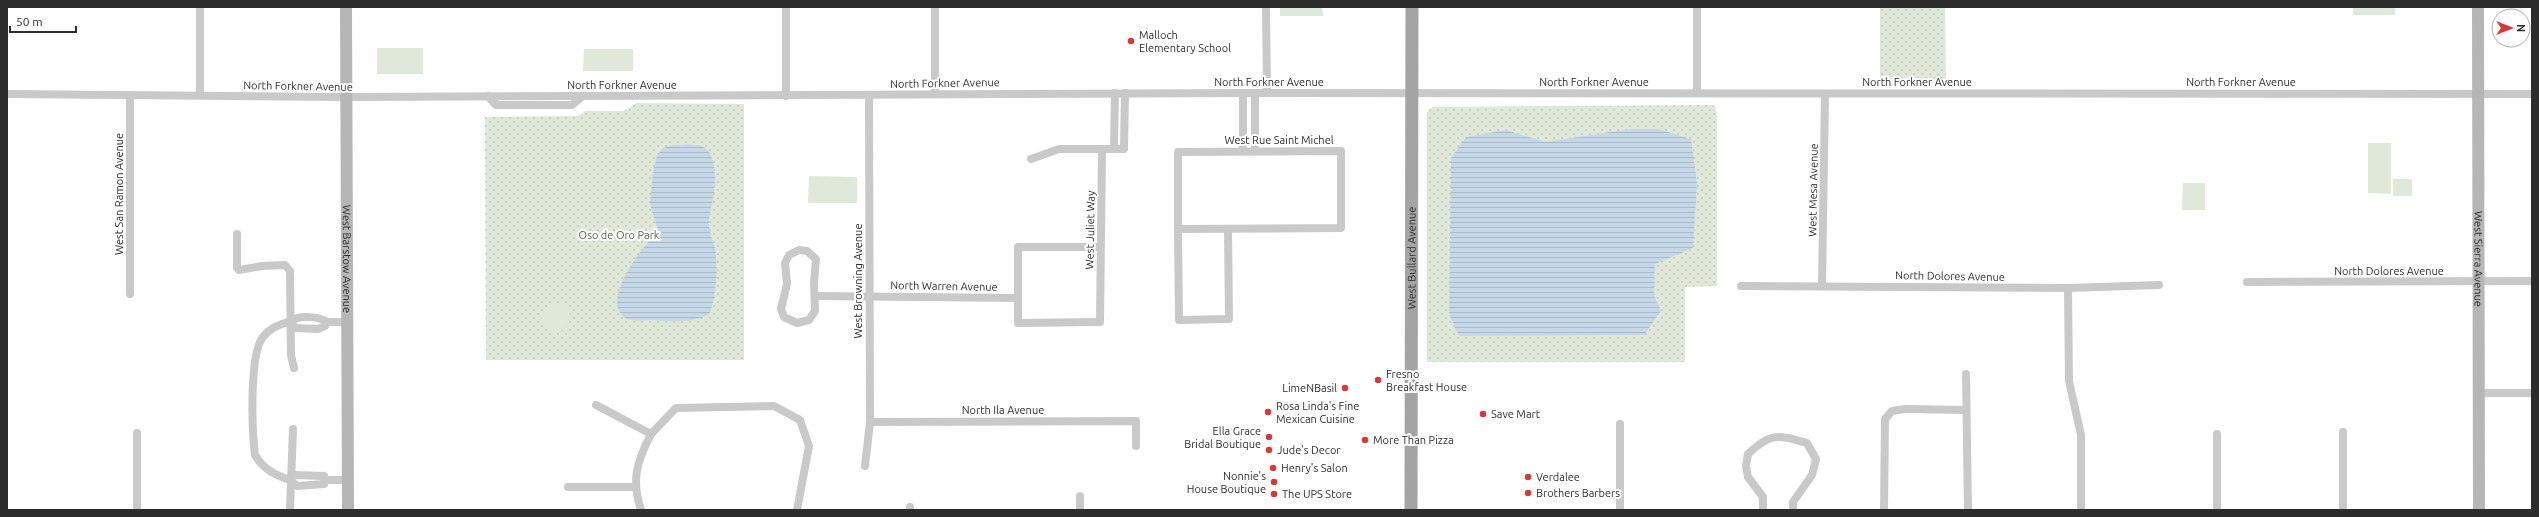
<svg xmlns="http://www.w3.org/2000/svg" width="2539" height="517" font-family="Ubuntu,sans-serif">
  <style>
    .grass { fill: url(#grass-dots) }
    .garden { fill: #e0e9d9 }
    .water { fill: url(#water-rules) }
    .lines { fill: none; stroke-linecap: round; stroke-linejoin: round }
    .street { stroke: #c9c9c9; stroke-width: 8 }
    .secondary { stroke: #b6b6b6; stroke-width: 12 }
    .primary { stroke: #a4a4a4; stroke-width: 13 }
    .poi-dot { fill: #d93837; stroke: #fff; stroke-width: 1.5 }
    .labels { text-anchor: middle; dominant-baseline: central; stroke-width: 4; stroke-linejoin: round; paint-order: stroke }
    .poi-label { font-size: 11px; fill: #2c2c2c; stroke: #fff; text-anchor: start }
    .street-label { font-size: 11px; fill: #2c2c2c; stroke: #fff }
    .park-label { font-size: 11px; fill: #4c643c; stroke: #fff }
  </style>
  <defs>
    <pattern id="grass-dots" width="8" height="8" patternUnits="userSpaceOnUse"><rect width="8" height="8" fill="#e0e9d9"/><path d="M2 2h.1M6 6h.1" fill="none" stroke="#c0c8ba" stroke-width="1.8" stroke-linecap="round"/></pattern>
    <pattern id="water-rules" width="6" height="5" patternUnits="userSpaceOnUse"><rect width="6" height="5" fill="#c6d8e8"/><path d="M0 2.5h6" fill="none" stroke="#aabac7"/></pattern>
  </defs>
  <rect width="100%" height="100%" fill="#fff"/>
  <g class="grass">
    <path d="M1880,7H1945L1946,83H1880Z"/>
    <path d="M637,103L744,104V360H486L485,117L577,116L586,111H623Z"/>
    <path d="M1714,105L1717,113V286L1685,287V362H1427V112L1432,107Z"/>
  </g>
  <g class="garden">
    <path d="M1280,7H1322L1323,16H1280Z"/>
    <rect x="2353" y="7" width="42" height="8"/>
    <rect x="377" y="48" width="46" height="26"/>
    <path d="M584,49H633V71H583Z"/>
    <path d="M2368,143H2391V194L2368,193Z"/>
    <path d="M809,176L857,177V203H808Z"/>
    <rect x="2393" y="179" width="19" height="17"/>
    <path d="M2183,183H2205V210H2182Z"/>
    <circle cx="556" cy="317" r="14"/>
  </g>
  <g class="water">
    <path d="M1630,129H1658L1691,139L1697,183L1693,248L1655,264L1654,295L1661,311L1644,335L1459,336L1449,315L1451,158L1466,137L1506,130L1545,142Z"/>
    <path d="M674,145C684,145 703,142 709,152C721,174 712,199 709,221C708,230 713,240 715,248C718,269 717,295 709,315C690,323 672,322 652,320C644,320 635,322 627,319C596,302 646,244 658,230L650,204L653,171L657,156L663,148Z"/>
  </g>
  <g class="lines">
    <g class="street">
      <path d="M200,7V95"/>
      <path d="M786,7V96"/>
      <path d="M1266,7L1267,93"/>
      <path d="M1697,7V93"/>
      <path d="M1243,93V151"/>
      <path d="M1255,93V151"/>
      <path d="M7,94L347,97L1243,93L2532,94"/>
      <path d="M935,94V7"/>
      <path d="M130,95V294"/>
      <path d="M488,96L496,105H572L583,96"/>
      <path d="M1114,149L1115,93"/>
      <path d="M1341,151V228L1178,229V152Z"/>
      <path d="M1031,159L1059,149H1102"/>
      <path d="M1178,229L1179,320L1229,319L1228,229"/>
      <path d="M237,234V268L239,270L262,266L285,265L290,271L291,355L294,368"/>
      <path d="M1101,247H1018V323L1100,322L1102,149H1124L1125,93"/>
      <path d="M799,250L807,251L816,259L814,283L815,311L809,320L797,323L784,317L781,309L787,284L785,263L789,255Z"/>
      <path d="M2247,282L2532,281"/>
      <path d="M1741,286L2068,288L2159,285"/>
      <path d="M1822,286L1825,94"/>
      <path d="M2068,288L2069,381L2081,435V510"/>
      <path d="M815,296L1018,298"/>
      <path d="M327,322H347"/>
      <path d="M1966,374L1968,510"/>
      <path d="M2478,393H2532"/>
      <path d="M596,405L651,434L676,408L774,406L800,420L809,446L797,510"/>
      <path d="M870,422L1136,421V446"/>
      <path d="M1620,424V510"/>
      <path d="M865,466L870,422L869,95"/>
      <path d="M294,475L324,476V484L297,486L290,480Z"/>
      <path d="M290,480C275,475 263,469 255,455C252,431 249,354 263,337C270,328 279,324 289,322C292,322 294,319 297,318C307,316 320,317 327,322L325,326L318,329L295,328L291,322"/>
      <path d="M326,480H348"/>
      <path d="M568,487H635"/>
      <path d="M137,510V433"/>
      <path d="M290,510L293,429"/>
      <path d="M641,510C631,480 637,461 651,434"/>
      <path d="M910,510V507"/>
      <path d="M1080,510V496"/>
      <path d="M1763,510V497L1748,477L1746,466L1748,454C1771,432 1778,435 1807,443L1816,459L1812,475L1793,502V510"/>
      <path d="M1884,510L1885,419L1892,411L1905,409L1966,410"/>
      <path d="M2217,510V434"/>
      <path d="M2343,510V432"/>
    </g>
    <g class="secondary">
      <path id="s1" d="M346,7L348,510"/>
      <path id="s2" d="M2478,7L2479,510"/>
    </g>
    <path class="primary" id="s3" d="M1411,510L1412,7"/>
  </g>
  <g class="poi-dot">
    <circle cx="1131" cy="41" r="4"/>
    <circle cx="1378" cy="380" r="4"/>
    <circle cx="1345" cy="388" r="4"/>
    <circle cx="1268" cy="412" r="4"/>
    <circle cx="1483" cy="414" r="4"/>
    <circle cx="1269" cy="437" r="4"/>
    <circle cx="1365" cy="440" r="4"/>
    <circle cx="1269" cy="450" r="4"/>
    <circle cx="1273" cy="468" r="4"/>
    <circle cx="1528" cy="477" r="4"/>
    <circle cx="1274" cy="482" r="4"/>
    <circle cx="1528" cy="493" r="4"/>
    <circle cx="1274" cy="494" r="4"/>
  </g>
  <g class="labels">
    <g class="poi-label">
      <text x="1139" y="35">Malloch<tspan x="1139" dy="13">Elementary School</tspan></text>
      <text x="1386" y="374">Fresno<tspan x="1386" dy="13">Breakfast House</tspan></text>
      <text x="1337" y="388" text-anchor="end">LimeNBasil</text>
      <text x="1276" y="406">Rosa Linda's Fine<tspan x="1276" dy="13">Mexican Cuisine</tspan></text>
      <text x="1491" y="414">Save Mart</text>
      <text x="1261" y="431" text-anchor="end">Ella Grace<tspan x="1261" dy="13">Bridal Boutique</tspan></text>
      <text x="1373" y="440">More Than Pizza</text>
      <text x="1277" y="450">Jude's Decor</text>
      <text x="1281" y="468">Henry's Salon</text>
      <text x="1266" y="476" text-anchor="end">Nonnie's<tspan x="1266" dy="13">House Boutique</tspan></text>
      <text x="1536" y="477">Verdalee</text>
      <text x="1536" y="493">Brothers Barbers</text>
      <text x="1282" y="494">The UPS Store</text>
    </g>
    <g class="street-label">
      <text x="1269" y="82">North Forkner Avenue</text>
      <text x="1594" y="82">North Forkner Avenue</text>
      <text x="1917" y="82">North Forkner Avenue</text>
      <text x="2241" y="82">North Forkner Avenue</text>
      <text transform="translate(945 83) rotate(-1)">North Forkner Avenue</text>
      <text x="622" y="85">North Forkner Avenue</text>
      <text transform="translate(298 86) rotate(1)">North Forkner Avenue</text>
      <text x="1279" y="140">West Rue Saint Michel</text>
      <text transform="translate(1813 190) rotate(-89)">West Mesa Avenue</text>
      <text transform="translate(119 194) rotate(-90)">West San Ramon Avenue</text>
      <text transform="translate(1090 230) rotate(-89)">West Juliet Way</text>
      <text stroke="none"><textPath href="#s1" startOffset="252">West Barstow Avenue</textPath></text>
      <text stroke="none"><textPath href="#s3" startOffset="252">West Bullard Avenue</textPath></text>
      <text stroke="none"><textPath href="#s2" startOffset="252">West Sierra Avenue</textPath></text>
      <text x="2389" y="271">North Dolores Avenue</text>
      <text transform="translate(1950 276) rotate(1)">North Dolores Avenue</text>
      <text transform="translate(858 281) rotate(-90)">West Browning Avenue</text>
      <text transform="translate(944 286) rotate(1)">North Warren Avenue</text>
      <text x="1003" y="410">North Ila Avenue</text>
    </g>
    <g class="park-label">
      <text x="619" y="235">Oso de Oro Park</text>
    </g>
  </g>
  <rect width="2539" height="517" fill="none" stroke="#2c2c2c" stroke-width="16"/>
  <g transform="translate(2511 28) rotate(90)"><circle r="19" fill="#ffffff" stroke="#ababab"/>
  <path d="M0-3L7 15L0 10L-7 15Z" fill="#d93837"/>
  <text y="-6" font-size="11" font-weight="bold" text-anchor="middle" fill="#2c2c2c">N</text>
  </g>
  <path d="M10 26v6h66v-6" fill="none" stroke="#2c2c2c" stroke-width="2"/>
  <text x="16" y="26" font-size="12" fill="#2c2c2c" stroke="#ffffff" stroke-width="3" paint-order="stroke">50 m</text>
</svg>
